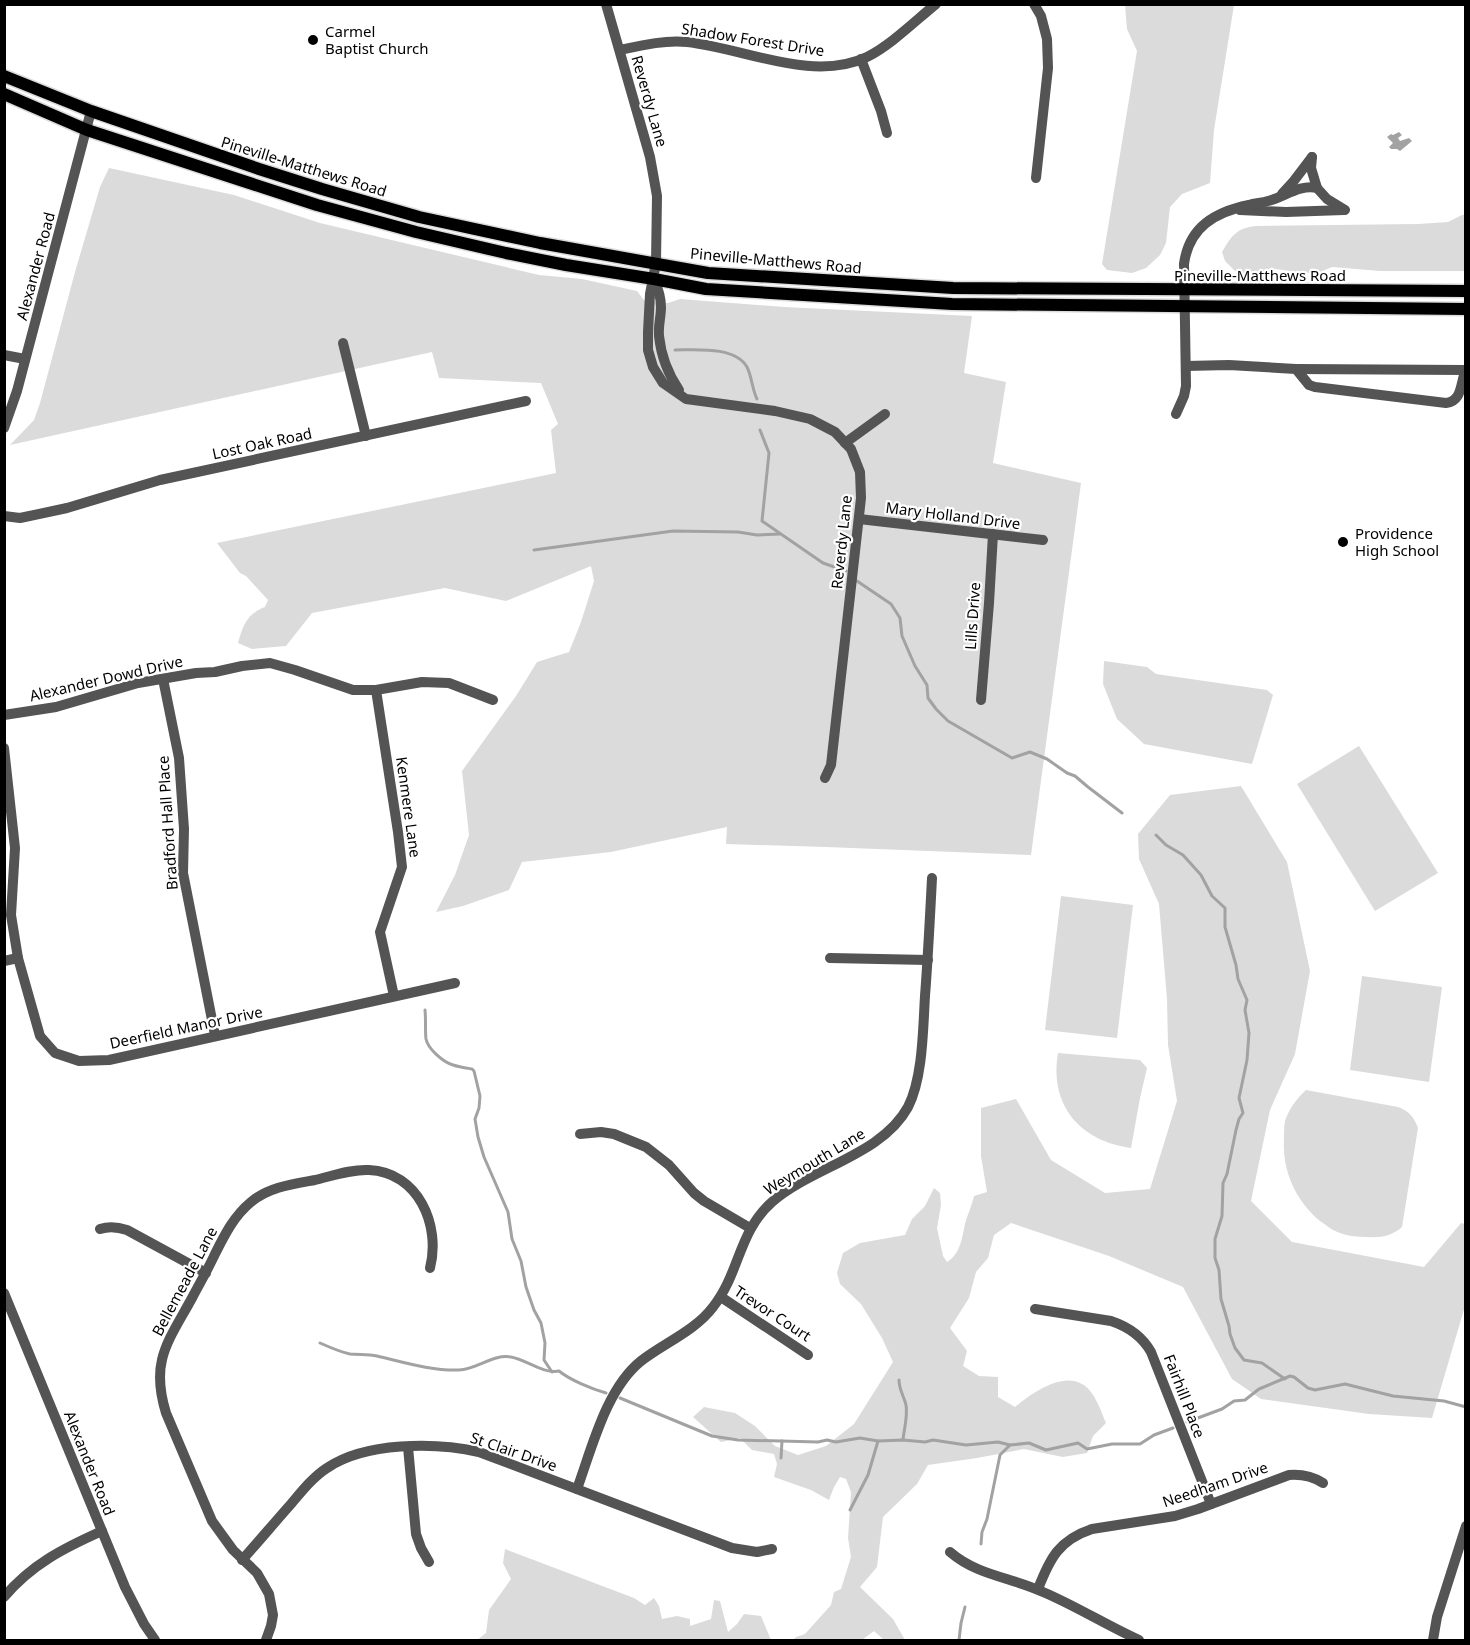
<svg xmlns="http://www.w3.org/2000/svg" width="1470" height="1645" font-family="'Noto Sans',sans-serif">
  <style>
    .green { fill: #dbdbdb }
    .water { fill: #a2a2a2 }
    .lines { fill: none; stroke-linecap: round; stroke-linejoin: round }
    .stream { stroke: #a2a2a2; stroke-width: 3 }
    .major-casing { stroke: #dbdbdb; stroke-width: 15 }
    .minor { stroke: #545454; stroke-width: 10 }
    .major { stroke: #000; stroke-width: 12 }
    .poi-dot { fill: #000; stroke: #fff; stroke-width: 2 }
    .labels { text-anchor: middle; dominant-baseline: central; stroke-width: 4.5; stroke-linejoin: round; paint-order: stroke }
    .poi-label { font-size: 15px; fill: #000; stroke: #fff; text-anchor: start }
    .street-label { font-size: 15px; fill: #000; stroke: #fff }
  </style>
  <rect width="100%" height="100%" fill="#fff"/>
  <g class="green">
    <path d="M1125,5H1234L1214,130L1210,183L1182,194L1170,207L1166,243L1160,255L1146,268L1132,273L1107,270L1102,264L1137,51L1127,29Z"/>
    <path d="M109,168L234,195L320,223L539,275L582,279L637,291L644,300L668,303L680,299L784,307L972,316L964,373L1006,382L993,463L1081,483L1031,855L826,847L726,844L727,827L611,852L522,862L509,890L463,906L436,912L455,875L469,835L462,771L516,696L537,662L569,652L581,622L594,581L591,566L506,601L445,588L312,613L286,646L252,649L238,643C243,625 247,614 265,607L268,600L246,576L240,573L217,543L556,473L551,430L558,424L541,383L439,378L432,352L10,445L34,420L40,403L75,272L100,187Z"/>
    <path d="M1462,215H1465V271H1380L1332,267L1318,273H1303L1276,269L1246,274L1235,271L1225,261L1222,252C1232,235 1237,228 1256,226L1418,224L1448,222Z"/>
    <path d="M1104,661L1147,667L1156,674L1267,690L1273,695L1252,764L1144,744L1117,719L1103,684Z"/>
    <path d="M1359,746L1438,873L1375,911L1297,784Z"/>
    <path d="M1241,786L1287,862L1310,971L1295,1054L1270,1110L1251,1201L1292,1242L1424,1267L1461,1223L1465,1224V1306L1432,1418L1369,1414L1261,1399L1232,1379L1183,1287L1109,1256L1011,1223L994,1235L988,1258L976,1272L969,1298L950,1328L967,1351L963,1366L979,1376L998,1377V1397L1015,1407C1031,1394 1061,1372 1082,1384C1094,1390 1101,1411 1106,1423L1093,1436L1087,1453L1063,1457L1024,1449L977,1458L928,1465L917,1484L883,1517L877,1567L860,1587L893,1619L905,1640H884L874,1631L862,1640H793L796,1637L805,1634L831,1605L834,1592L841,1589L851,1557L848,1538L851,1492L846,1479L840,1477L834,1487L829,1500L811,1490L774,1477L777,1464L774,1454L752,1450L740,1438L721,1442L693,1417L704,1407L735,1413L755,1426L775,1446L798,1455L826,1446L854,1424L893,1362L882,1338L861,1304L840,1284L837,1273L843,1253L860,1243L905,1235L912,1219L925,1206L934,1188L940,1193L941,1205L937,1228L943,1256L947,1262C962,1253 962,1235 966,1220C969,1212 972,1204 974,1196L987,1192L981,1156V1108L1016,1099L1051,1160L1105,1193L1150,1189L1177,1101L1168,1045L1167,999L1159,904L1139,859L1138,834L1170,795Z"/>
    <path d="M1061,896L1133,905L1117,1038L1045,1030Z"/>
    <path d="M1362,976L1442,987L1429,1082L1350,1070Z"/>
    <path d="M1058,1053L1140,1060L1147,1068L1140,1098L1131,1148C1080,1141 1049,1105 1058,1053Z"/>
    <path d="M1306,1090L1398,1107C1409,1111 1414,1117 1418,1128L1402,1227C1392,1236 1381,1238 1367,1237C1358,1237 1348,1236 1340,1233C1333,1231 1326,1225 1320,1221C1296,1201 1282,1171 1284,1139C1284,1133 1284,1126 1285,1121C1289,1109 1297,1098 1306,1090Z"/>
    <path d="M505,1549L634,1598L645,1605L654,1598L659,1606L662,1619L677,1616L690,1619V1626L711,1619L714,1600L720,1601L728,1632L737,1624L744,1614L761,1616L771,1640H477L486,1633L489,1610L511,1579L503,1563Z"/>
  </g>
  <path class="water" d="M1399,132L1402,135L1398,138L1400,141L1409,138L1412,141L1400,151L1397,149H1391L1389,147L1393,143L1387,137L1391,134L1393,135Z"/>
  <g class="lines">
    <g class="stream">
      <path d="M675,350C696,350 735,346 747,367C752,377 752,389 757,399"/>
      <path d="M760,430L769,453L762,521L823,563L846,571"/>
      <path d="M534,550L673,531L738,532L757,535L780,534"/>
      <path d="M857,581L891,604L900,618L902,636L915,666L927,685L928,698L936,709L948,721L1012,758L1030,752L1047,759L1067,773L1075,776L1088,787L1122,813"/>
      <path d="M1156,835L1166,845L1183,855L1201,875L1212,896L1225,908V927L1236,965L1238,979L1247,1000L1245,1010L1249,1033L1247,1060L1239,1098L1243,1113L1239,1119L1236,1130L1227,1174L1223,1183L1222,1216L1215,1239V1258L1219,1270L1221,1299L1229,1326L1230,1334L1235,1348L1244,1360L1262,1363L1285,1379"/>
      <path d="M425,1010C426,1019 425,1031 426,1039C428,1049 443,1062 453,1065C459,1067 466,1068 472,1069L474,1071L480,1096L479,1108L475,1119L478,1137L484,1157L508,1212L512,1239L521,1261L526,1287L534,1310L541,1323L545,1343L544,1360L552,1372"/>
      <path d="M320,1343C329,1347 340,1352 350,1354C359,1355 368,1354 377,1356C403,1362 432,1371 459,1370C477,1369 493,1354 511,1357C527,1360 543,1374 559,1371C570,1380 592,1389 606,1393"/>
      <path d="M899,1380C899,1390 904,1396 906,1405C908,1416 904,1429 903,1440"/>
      <path d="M620,1398L712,1436L738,1440L818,1442L827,1440L836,1442L860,1438L878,1441L903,1440L925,1442L933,1440L966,1445L998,1442L1010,1445L1029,1443L1046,1450L1078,1443L1087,1449L1112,1444H1140L1154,1435L1173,1428"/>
      <path d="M1187,1422L1222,1409L1234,1401L1245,1400L1259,1389L1290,1376L1294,1377L1308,1388L1315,1390L1345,1384L1393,1396L1444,1401L1466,1407"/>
      <path d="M781,1458L782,1441"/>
      <path d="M850,1510L868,1475L878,1441"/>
      <path d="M981,1544L982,1532L987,1519L1000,1455L1010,1445"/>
      <path d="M959,1640L961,1623L965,1607"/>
    </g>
    <g class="major-casing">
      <g id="major">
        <path d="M4,76L91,111L259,169L322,189L419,217L540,243L708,273L953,288L1466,291"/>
        <path d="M4,94L87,130L317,205L416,232L506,253L566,265L654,279L706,289L952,304L1466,309"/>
      </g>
    </g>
    <g class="minor">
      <path d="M606,4L650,157L657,196L656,263L650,294L648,332V350L653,367L663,383L686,399L775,411L810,419L835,432L851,449L860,472L861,498L831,765L825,778"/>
      <path d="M1034,4L1041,16L1047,39L1048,68L1036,178"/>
      <path d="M620,50C643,45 664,40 687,42C744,48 812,83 867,57C891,45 915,21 936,4"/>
      <path d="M861,59L881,111L887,133"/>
      <path d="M1312,157L1311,168L1317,188"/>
      <path d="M1282,194L1293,182L1312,157"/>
      <path d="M1240,210L1286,212L1344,210"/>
      <path d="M654,279C658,288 661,297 661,307C661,317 658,326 659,336C661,355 668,374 679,390"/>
      <path d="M343,343L366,436"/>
      <path d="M4,355L25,359"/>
      <path d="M1186,366L1229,365L1296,369L1309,385L1315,387L1446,403C1463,401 1460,382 1466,370"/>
      <path d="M1296,369L1465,370"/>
      <path d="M1176,414L1184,396L1186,386L1184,264C1189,227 1215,212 1249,205C1255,203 1262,203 1268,201C1284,197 1300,184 1317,188L1327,199L1345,210"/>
      <path d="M4,428L17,391L91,111"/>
      <path d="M845,443L885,414"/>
      <path d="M4,516L20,518L67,508L160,480L526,401"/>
      <path d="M859,519L1043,540"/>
      <path d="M163,679L179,758L184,829L183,873L215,1035"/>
      <path d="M376,690L398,832L402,867L380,932L394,996"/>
      <path d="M981,700L989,603L993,534"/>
      <path d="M4,715L56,707L138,683L196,673L215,672L242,666L270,663L295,670L353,690H376L422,682L449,683L493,700"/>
      <path d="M4,748L15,848L11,915L18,958L40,1036L55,1053L79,1061L109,1060L455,983"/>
      <path d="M830,958L928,960"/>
      <path d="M4,961L18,958"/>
      <path d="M580,1134L601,1132L614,1134L646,1147L669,1165L694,1193L704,1201L750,1228"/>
      <path d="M100,1229C109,1226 118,1227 127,1230L206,1273"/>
      <path d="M4,1293L125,1587L144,1624L155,1640"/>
      <path d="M721,1297L808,1355"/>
      <path d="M1035,1309L1111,1321C1129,1327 1142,1336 1151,1352L1211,1504"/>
      <path d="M408,1447L416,1534L421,1548L429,1562"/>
      <path d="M577,1489C592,1448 606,1389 641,1361C664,1343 695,1331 713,1307C740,1273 738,1232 772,1202C812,1167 882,1155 908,1107C923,1078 923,1028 925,996C928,957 930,917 932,878"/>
      <path d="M950,1552C978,1576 1011,1577 1043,1592C1076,1606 1106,1625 1139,1640"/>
      <path d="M242,1560C259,1541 275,1522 291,1504C302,1491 313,1477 327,1468C365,1442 435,1442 479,1452L732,1548L757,1552L772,1549"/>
      <path d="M1038,1589C1050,1558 1059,1540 1092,1529L1175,1516L1198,1509L1289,1475C1302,1474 1312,1476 1323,1483"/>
      <path d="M4,1597C32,1564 64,1548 102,1531"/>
      <path d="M266,1640L271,1626L273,1615L269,1594L257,1573L233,1550L212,1521L166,1413C150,1361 168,1342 192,1298C200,1283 208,1269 215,1254C225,1234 234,1216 251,1202C269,1187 293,1184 315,1180C332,1176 351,1169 369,1170C418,1172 441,1225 430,1268"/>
      <path d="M1433,1640L1437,1617L1466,1526"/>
    </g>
    <use href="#major" class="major"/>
  </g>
  <g class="poi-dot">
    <circle cx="313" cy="40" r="6"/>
    <circle cx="1343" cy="542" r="6"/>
  </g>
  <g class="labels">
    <g class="poi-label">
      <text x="325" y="31">Carmel<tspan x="325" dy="17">Baptist Church</tspan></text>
      <text x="1355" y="533">Providence<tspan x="1355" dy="17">High School</tspan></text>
    </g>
    <g class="street-label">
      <text transform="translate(753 39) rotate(9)">Shadow Forest Drive</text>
      <text transform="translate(650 101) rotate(74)">Reverdy Lane</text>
      <text transform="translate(304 166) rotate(17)">Pineville-Matthews Road</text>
      <text transform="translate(776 260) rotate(5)">Pineville-Matthews Road</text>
      <text transform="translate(35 266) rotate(-75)">Alexander Road</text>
      <text x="1260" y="275">Pineville-Matthews Road</text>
      <text transform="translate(262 443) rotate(-12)">Lost Oak Road</text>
      <text transform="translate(953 515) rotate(7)">Mary Holland Drive</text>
      <text transform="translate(841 542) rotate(-84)">Reverdy Lane</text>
      <text transform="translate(972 616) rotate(-86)">Lills Drive</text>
      <text transform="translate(106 678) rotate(-13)">Alexander Dowd Drive</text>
      <text transform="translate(409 807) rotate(82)">Kenmere Lane</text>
      <text transform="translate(167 823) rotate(-94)">Bradford Hall Place</text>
      <text transform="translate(186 1027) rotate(-12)">Deerfield Manor Drive</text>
      <text transform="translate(814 1161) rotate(-31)">Weymouth Lane</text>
      <text transform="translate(184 1281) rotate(-62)">Bellemeade Lane</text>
      <text transform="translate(773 1313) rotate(33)">Trevor Court</text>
      <text transform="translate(1185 1396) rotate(69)">Fairhill Place</text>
      <text transform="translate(514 1451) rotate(19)">St Clair Drive</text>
      <text transform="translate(90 1463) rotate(68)">Alexander Road</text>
      <text transform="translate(1215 1484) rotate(-19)">Needham Drive</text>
    </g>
  </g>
  <rect width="1470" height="1645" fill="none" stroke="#000000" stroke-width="12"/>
</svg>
